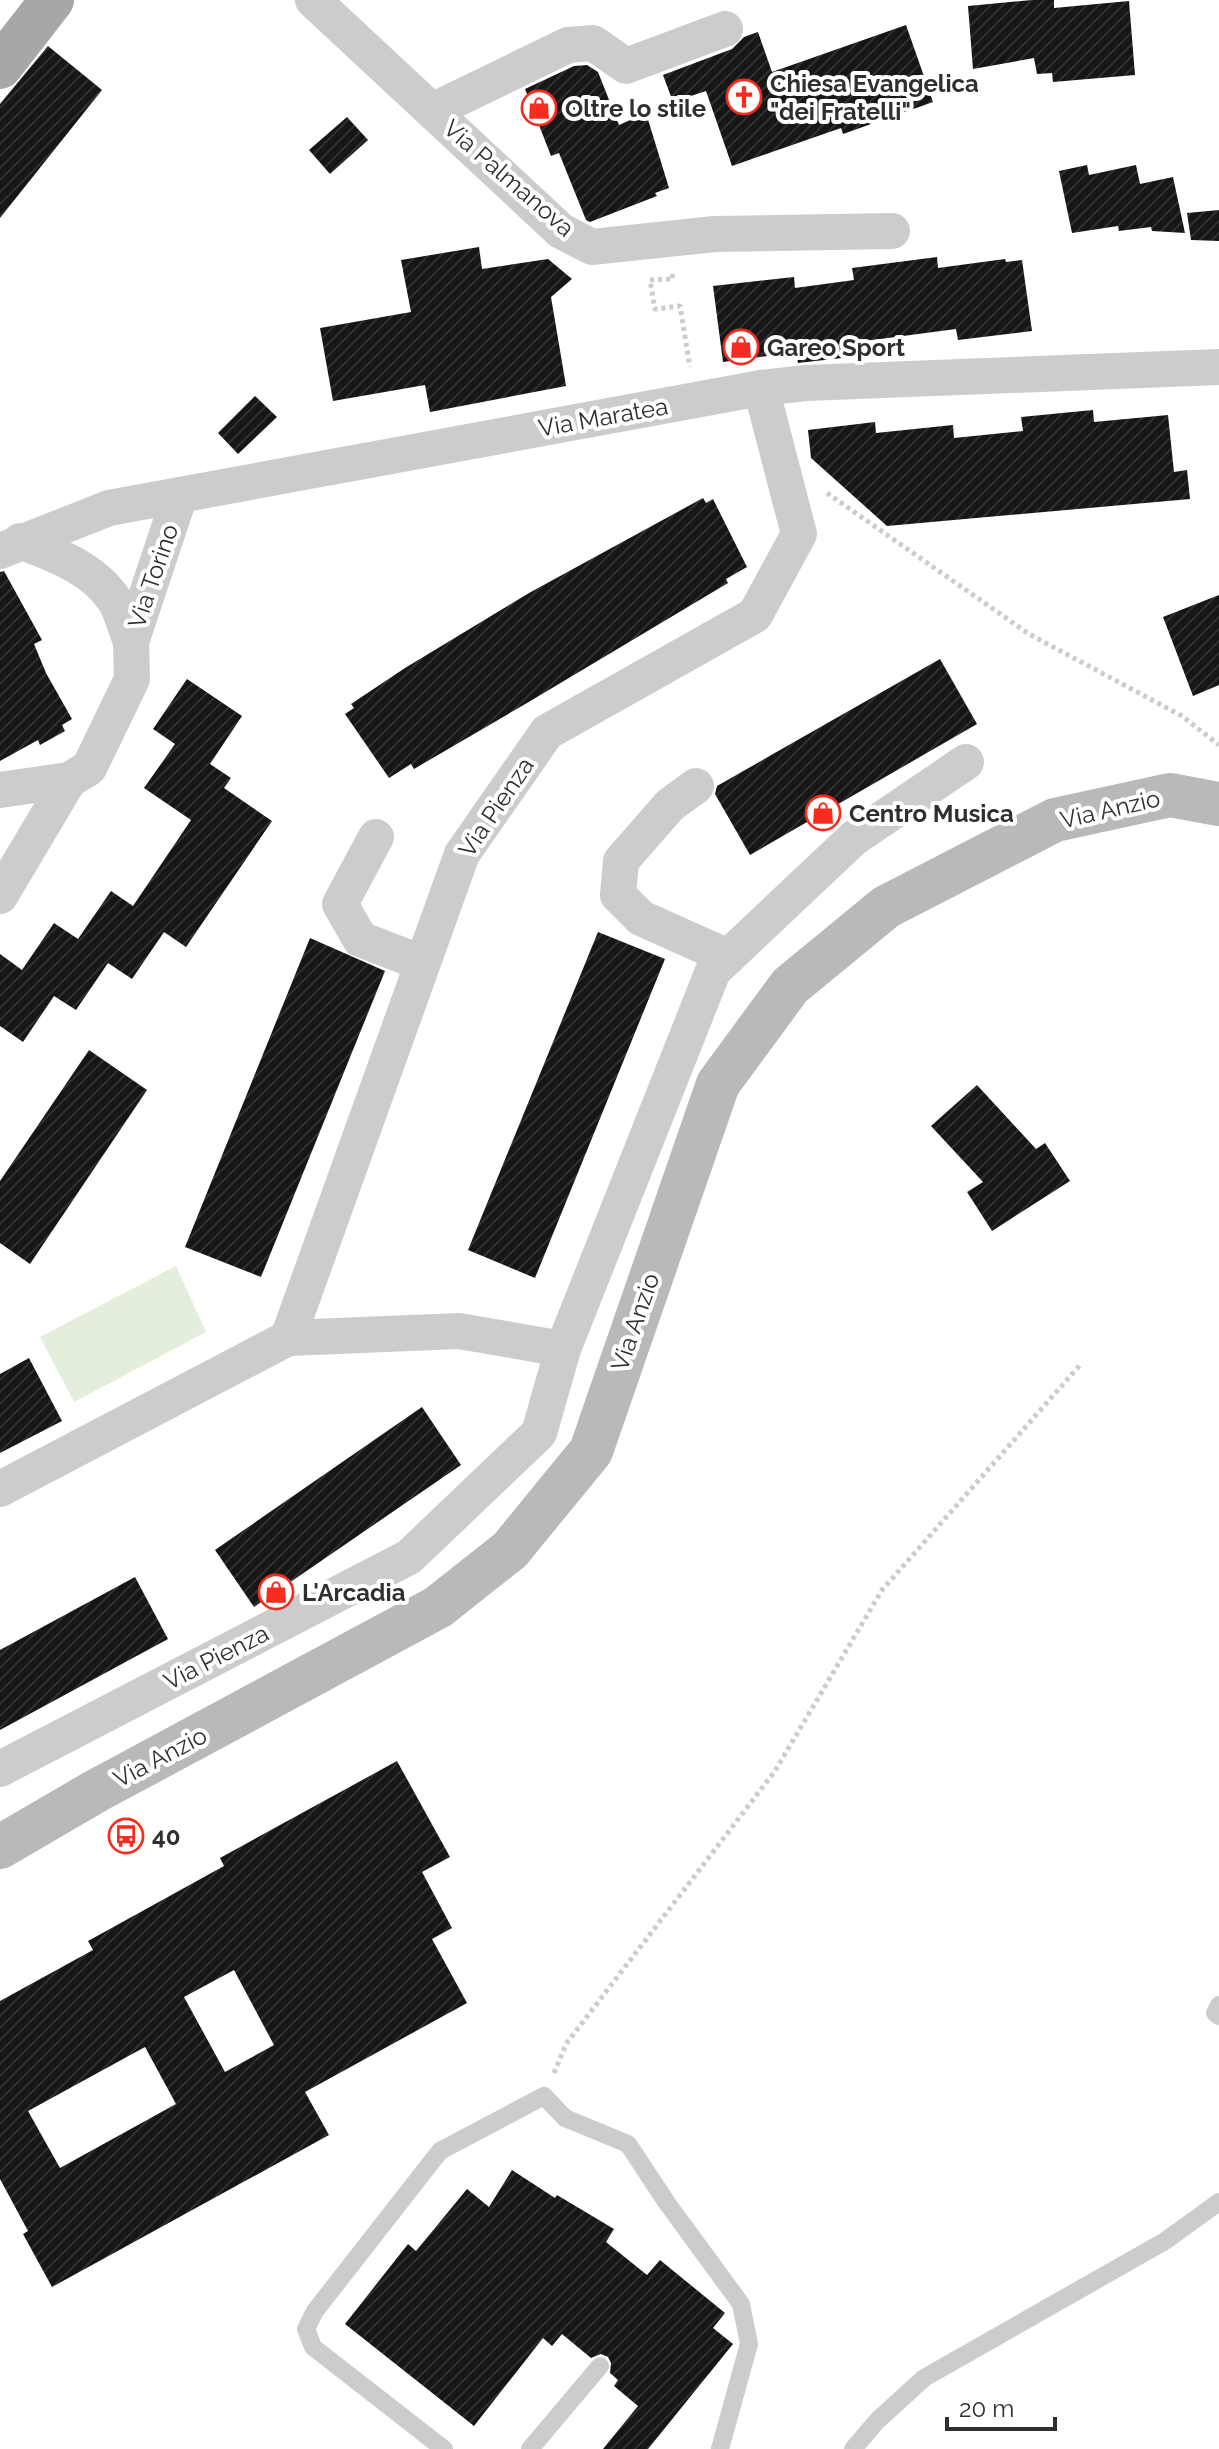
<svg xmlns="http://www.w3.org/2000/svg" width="1219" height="2449" font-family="Raleway,sans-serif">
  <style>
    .park { fill: #e3eedc }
    .building { fill: url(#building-hatch); fill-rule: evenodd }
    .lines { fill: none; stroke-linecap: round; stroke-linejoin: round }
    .path { stroke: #ccc; stroke-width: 5; stroke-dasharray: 4 4; stroke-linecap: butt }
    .lane { stroke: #ccc; stroke-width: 18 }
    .street { stroke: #ccc; stroke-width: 36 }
    .secondary { stroke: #b9b9b9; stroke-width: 44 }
    .primary { stroke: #a7a7a7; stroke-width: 44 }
    .labels { text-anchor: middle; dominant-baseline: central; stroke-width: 8; stroke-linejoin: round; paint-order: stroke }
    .poi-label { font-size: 24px; font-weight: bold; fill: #2f2f2f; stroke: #fff; text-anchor: start }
    .street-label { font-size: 24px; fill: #2f2f2f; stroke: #fff }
  </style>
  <defs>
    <pattern id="building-hatch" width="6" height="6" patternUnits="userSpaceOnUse" patternTransform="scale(2)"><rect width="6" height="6" fill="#161616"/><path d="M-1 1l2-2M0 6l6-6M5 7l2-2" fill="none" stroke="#303030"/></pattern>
  </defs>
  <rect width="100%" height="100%" fill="#fff"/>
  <path class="park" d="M176,1266L206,1332L74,1402L40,1337Z"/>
  <g class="building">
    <path d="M1032,0H1054V8L1129,1L1135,75L1053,82L1052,73L1037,74L1034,58L973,69L968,6Z"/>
    <path d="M906,25L933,102L843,134L841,128L732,166L706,91L673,102L663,75L732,49L744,37L758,32L772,72Z"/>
    <path d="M48,46L102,90L0,218V104Z"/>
    <path d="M587,65L598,72L619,125L646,113L669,188L655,193L657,196L590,222L586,220L559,153L551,156L525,89L574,66Z"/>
    <path d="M347,117L368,140L330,174L309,150Z"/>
    <path d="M1087,165L1089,175L1136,165L1140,184L1173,177L1185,233L1152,231L1151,227L1119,231L1118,226L1072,233L1059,171Z"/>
    <path d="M1219,210V241L1191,240L1187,213Z"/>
    <path d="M479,247L482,269L548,259L572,279L551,297L566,386L430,412L425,385L333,401L320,328L411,312L401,260Z"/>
    <path d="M937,257L938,268L1005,259L1006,262L1022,260L1032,331L958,340L956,329L850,343L851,357L798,363L796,352L723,362L713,286L794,277L795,288L854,280L852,268Z"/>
    <path d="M255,396L277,417L238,454L218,433Z"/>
    <path d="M1093,410L1094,422L1168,415L1174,472L1187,470L1190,499L887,526L811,458L808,430L875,422L876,433L953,425L954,438L1023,431L1021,417Z"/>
    <path d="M703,498L706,503L713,499L747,567L726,579L728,583L527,703L414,769L411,764L389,778L345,714L354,708L351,704L405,668L529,593Z"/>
    <path d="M4,571L42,640L34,644L46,673L72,719L62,725L65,731L40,745L38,740L0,761V572Z"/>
    <path d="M1219,595V685L1193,696L1163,617Z"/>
    <path d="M940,659L977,724L750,855L715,794L717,786Z"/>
    <path d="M187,679L242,716L210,764L231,778L224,788L272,821L186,947L164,932L132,979L108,963L76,1010L54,996L23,1042L0,1026V954L22,970L54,923L78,939L111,891L133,906L191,820L144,788L175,744L153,729Z"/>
    <path d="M598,932L665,959L535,1278L468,1250Z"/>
    <path d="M310,938L385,971L261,1277L185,1247Z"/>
    <path d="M89,1050L147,1090L30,1264L0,1243V1181Z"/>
    <path d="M977,1085L1036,1149L1045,1143L1070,1181L992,1231L967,1192L983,1182L931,1126Z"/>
    <path d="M29,1358L62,1421L0,1453V1374Z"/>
    <path d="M422,1407L461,1465L254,1607L215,1550Z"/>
    <path d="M135,1577L168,1639L0,1730V1650Z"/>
    <path d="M397,1761L450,1857L422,1872L452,1928L432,1939L467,2003L305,2092L329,2135L52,2287L23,2234L28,2231L0,2179V2001L93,1950L88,1941L224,1866L220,1858ZM234,1970L274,2045L225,2072L184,1997ZM145,2047L176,2104L60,2168L28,2111Z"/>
    <path d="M512,2170L555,2198L557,2195L614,2229L606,2242L647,2275L660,2260L725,2313L713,2328L733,2344L648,2449H603L638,2406L614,2386L618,2380L610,2373L611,2363L608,2357L601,2354L591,2358L562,2334L552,2346L543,2338L474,2426L345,2324L408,2244L416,2251L467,2189L489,2207Z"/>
  </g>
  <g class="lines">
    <g class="path">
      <path d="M672,274L673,279L650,280L655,309L680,306L690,367"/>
      <path d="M827,493L1029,634L1182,716L1219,745"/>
      <path d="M554,2073L566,2044L775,1771L882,1590L1081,1364"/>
    </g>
    <g class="lane">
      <path d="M1219,2005L1215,2013L1219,2016"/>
      <path d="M444,2449L313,2347L306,2329L315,2311L440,2151L544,2096L565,2118L628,2144L667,2203L741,2304L749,2344L720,2449"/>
      <path d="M530,2449L600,2366"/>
      <path d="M853,2449L877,2421L924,2378L1165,2241L1219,2202"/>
    </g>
    <g class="street">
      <path d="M313,0L561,231L592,247L715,234L892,231"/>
      <path d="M432,111L568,45L593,43L626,66L725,29"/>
      <path d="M20,541C54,554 94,568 115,601C122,613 126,629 131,642"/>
      <path d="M0,551L109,508L761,388L806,383L1219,367"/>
      <path d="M696,786L670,805L621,861L618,895L641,918L728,957"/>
      <path d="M0,790L69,780"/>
      <path d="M376,837L340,904L360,939L422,963"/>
      <path d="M0,896L69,780L89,768L132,679L131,642L180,495"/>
      <path d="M563,1349L713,971L854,838L966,762"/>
      <path d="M0,1489L288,1338"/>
      <path d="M0,1769L409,1557L539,1433L563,1349L459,1331L288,1338L462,854L547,732L755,615L799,534L761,388"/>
    </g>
    <path class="secondary" d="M0,1847L96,1791L438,1607L510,1550L591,1451L718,1084L790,986L886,907L1055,820L1170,795L1219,804"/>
    <path class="primary" d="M0,67L52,0"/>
  </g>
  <defs>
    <g id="church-ring" transform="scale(1.8)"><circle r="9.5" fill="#fff" stroke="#f62c21" stroke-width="1.5"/><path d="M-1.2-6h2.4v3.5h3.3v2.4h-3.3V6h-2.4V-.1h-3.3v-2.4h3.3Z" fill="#f62c21"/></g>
    <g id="shop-ring" transform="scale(1.8)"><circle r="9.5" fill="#fff" stroke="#f62c21" stroke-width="1.5"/><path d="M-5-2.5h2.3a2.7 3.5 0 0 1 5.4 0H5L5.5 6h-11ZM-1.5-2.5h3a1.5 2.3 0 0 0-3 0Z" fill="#f62c21"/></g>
    <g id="bus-ring" transform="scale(1.8)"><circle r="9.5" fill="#fff" stroke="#f62c21" stroke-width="1.5"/><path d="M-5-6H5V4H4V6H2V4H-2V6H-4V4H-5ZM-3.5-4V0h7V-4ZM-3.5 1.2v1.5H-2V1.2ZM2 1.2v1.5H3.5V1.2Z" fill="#f62c21"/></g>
  </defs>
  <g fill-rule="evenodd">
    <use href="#church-ring" x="744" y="97"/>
    <use href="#shop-ring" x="539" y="108"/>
    <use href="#shop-ring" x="741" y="347"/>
    <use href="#shop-ring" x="823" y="813"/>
    <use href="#shop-ring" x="276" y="1592"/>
    <use href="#bus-ring" x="126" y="1836"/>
  </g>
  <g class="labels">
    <g class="poi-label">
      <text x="770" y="83">Chiesa Evangelica<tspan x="770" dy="28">"dei Fratelli"</tspan></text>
      <text x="565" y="108">Oltre lo stile</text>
      <text x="767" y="347">Gareo Sport</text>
      <text x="849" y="813">Centro Musica</text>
      <text x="302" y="1592">L'Arcadia</text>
      <text x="152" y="1836">40</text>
    </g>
    <g class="street-label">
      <text transform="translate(509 178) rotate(41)">Via Palmanova</text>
      <text transform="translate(603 417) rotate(-10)">Via Maratea</text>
      <text transform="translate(153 576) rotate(-71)">Via Torino</text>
      <text transform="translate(496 807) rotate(-56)">Via Pienza</text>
      <text transform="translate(1110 809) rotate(-13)">Via Anzio</text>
      <text transform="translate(635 1322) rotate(-71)">Via Anzio</text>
      <text transform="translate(216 1657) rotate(-27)">Via Pienza</text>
      <text transform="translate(160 1757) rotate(-28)">Via Anzio</text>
    </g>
  </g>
  <path d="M947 2417v12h108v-12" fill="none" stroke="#2f2f2f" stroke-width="4"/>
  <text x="959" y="2417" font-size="24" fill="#2f2f2f" stroke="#ffffff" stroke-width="6" paint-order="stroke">20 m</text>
</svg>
